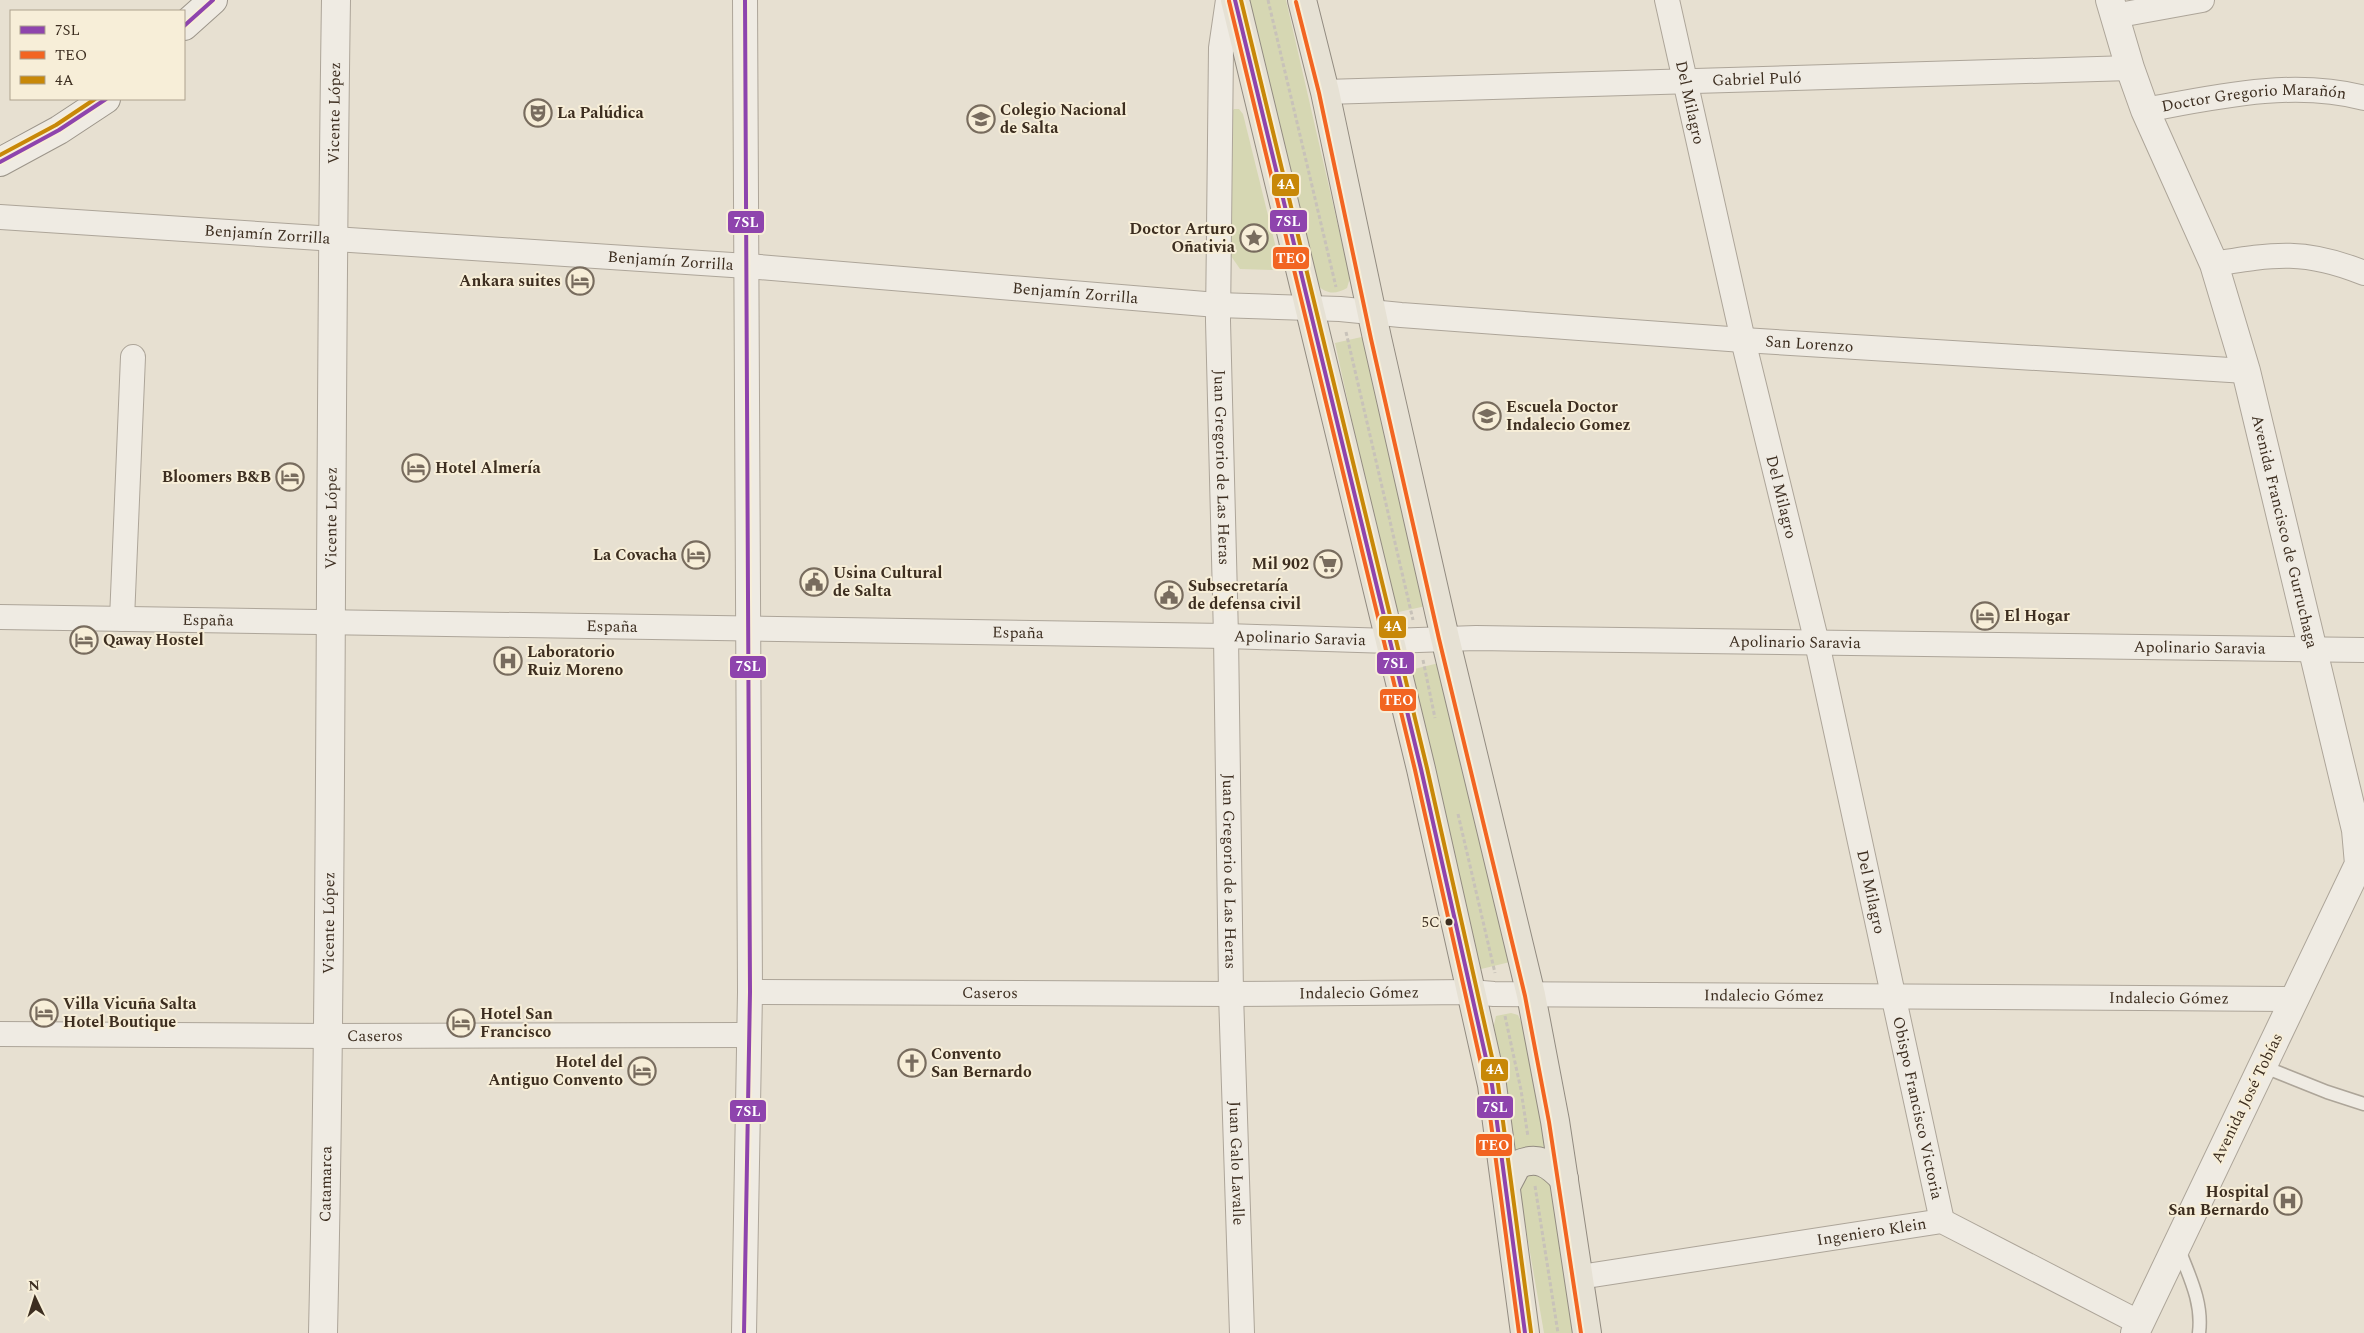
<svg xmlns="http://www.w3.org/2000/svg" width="2364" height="1333" font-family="Spectral,serif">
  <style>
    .green { fill: #d6d7b3 }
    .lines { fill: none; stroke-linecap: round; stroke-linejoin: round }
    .service-casing { stroke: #ada599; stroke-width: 15 }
    .minor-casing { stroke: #ada599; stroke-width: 26 }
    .tertiary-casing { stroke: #ada599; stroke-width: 30 }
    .secondary-casing { stroke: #9c958a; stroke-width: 30 }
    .primary-casing { stroke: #928b80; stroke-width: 30 }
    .path { stroke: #c8c2b9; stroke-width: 3; stroke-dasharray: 4 2.5; stroke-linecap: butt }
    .service { stroke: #efebe3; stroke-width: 12 }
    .minor { stroke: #efebe3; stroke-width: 24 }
    .tertiary { stroke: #efebe3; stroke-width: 28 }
    .secondary { stroke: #efebe3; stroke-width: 28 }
    .primary { stroke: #e6e1d4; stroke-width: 28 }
    .bus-1-casing { stroke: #f7eed8; stroke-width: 8 }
    .bus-2-casing { stroke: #f7eed8; stroke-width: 8 }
    .bus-3-casing { stroke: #f7eed8; stroke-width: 8 }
    .bus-1 { stroke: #8e44ad; stroke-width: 4 }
    .bus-2 { stroke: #f26522; stroke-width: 4 }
    .bus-3 { stroke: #c88808; stroke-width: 4 }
    .bus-dot { fill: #3d2e20; stroke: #f7eed8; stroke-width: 2 }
    .labels { text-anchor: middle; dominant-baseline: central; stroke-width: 4; stroke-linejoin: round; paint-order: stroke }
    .bus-label { font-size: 15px; fill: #3d2e20; stroke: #f7eed8; text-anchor: end }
    .street-label { font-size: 16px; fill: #3d2e20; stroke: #f7eed8 }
    .poi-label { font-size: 16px; font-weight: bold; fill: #3d2e20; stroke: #f7eed8; text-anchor: start }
    .line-badge { stroke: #f7eed8; stroke-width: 2 }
    .badge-label { font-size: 14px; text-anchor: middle; font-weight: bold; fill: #fff }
  </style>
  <rect width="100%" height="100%" fill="#e7e0d1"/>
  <g class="green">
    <path d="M1247,0H1286L1350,278L1347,288C1335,295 1326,294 1316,284Z"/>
    <path d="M1234,109H1239L1243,114L1279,260L1274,270L1240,269L1231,256L1230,114Z"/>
    <path d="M1366,336L1426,606L1394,613L1335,343Z"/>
    <path d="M1439,663L1510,962L1477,970L1406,671Z"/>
    <path d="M1511,1013L1518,1015L1523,1026L1549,1158L1516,1154L1509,1101L1493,1029L1496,1016Z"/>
    <path d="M1533,1172L1547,1179L1554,1191L1574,1333H1544L1519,1189L1523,1179Z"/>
  </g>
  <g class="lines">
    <g class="service-casing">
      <g id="service">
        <path d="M2262,1066L2327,1092L2364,1104"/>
        <path d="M2178,1247C2189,1276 2203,1302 2199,1333"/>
      </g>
    </g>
    <g class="minor-casing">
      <g id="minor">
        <path id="s1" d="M1228,0L1221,48L1218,321L1226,636L1231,994L1242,1333"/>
        <path id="s2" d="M1667,0L1743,340L1817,643L1942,1221"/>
        <path d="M2114,16L2202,0"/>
        <path id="s3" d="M1325,92L2130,68"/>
        <path id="s4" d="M2145,110C2215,97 2293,79 2364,98"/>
        <path id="s5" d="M0,217L747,266L1217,305L1340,309L1401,315L1743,340L2246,371"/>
        <path d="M2214,264C2275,254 2305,249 2364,273"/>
        <path id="s6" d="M0,617L1226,636L1390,641L1476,638L2364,650"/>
        <path d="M122,619L133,357"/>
        <path id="s7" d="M750,992L1231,994L1470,992L1494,994L2296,999"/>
        <path id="s8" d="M0,1034L329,1036L749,1035"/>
        <path id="s9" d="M1580,1277L1942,1221L2140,1323"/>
        <path d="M744,1333L750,992L745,0"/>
      </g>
    </g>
    <g class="tertiary-casing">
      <g id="tertiary">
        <path id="s10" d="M2110,0L2130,68L2145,110L2214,264L2246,371L2356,830L2359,864L2135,1333"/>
        <path id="s11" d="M323,1333C333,889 329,444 336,0"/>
      </g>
    </g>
    <g class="secondary-casing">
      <g id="secondary">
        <path d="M184,26L213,0"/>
        <path d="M0,162L59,130L106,99"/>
      </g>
    </g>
    <g class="primary-casing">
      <g id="primary">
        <path d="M1235,0L1421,769L1492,1085L1525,1333"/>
        <path d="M1302,0L1325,92L1377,338L1445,638L1531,995L1555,1121L1587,1333"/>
        <path d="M1506,1186L1517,1165C1538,1155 1550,1164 1564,1179"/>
      </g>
    </g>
    <g class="path">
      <path d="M1268,0L1336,287"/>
      <path d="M1346,332L1413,620"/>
      <path d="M1423,660L1435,718"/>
      <path d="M1458,814L1495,973"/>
      <path d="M1505,1016L1521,1090L1528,1137"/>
      <path d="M1535,1186L1558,1333"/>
    </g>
    <use href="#service" class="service"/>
    <use href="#minor" class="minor"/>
    <use href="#tertiary" class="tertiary"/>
    <use href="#secondary" class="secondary"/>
    <use href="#primary" class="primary"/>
    <g class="bus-1-casing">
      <g id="bus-1">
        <path d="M1235,0L1421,769L1492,1085L1525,1333"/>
        <path d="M184,26L213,0"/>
        <path d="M0,162L59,130L106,99"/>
        <path d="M744,1333L750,992L745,0"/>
      </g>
    </g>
    <g class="bus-2-casing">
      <g id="bus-2">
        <path d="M1229,1L1415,770L1486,1086L1519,1333"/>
        <path d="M1296,2L1319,93L1371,339L1439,639L1525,996L1549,1122L1581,1333"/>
      </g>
    </g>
    <g class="bus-3-casing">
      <g id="bus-3">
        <path d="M1241,0L1427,768L1498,1084L1531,1332"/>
        <path d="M0,155L56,125L95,99"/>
      </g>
    </g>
    <use href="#bus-1" class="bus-1"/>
    <use href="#bus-2" class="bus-2"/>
    <use href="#bus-3" class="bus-3"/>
  </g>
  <defs>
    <g id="theatre-ring" transform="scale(1.4375)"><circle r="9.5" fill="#f7eed8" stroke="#786c5e" stroke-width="1.5"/><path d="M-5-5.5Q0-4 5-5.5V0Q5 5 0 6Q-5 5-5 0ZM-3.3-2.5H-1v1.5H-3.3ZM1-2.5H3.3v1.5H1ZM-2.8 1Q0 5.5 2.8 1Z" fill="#786c5e"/></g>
    <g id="school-ring" transform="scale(1.4375)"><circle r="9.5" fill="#f7eed8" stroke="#786c5e" stroke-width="1.5"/><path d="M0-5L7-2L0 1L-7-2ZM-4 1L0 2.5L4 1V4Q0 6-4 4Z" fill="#786c5e"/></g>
    <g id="sight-ring" transform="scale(1.4375)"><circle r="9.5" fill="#f7eed8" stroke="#786c5e" stroke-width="1.5"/><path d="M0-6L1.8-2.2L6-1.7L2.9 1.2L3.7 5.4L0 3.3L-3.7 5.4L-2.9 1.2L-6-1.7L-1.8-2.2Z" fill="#786c5e"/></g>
    <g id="hotel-ring" transform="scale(1.4375)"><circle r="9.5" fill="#f7eed8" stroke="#786c5e" stroke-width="1.5"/><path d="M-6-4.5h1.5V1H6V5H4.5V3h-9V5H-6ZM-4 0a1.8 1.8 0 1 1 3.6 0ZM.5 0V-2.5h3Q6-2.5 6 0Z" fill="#786c5e"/></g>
    <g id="supermarket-ring" transform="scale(1.4375)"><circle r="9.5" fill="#f7eed8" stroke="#786c5e" stroke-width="1.5"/><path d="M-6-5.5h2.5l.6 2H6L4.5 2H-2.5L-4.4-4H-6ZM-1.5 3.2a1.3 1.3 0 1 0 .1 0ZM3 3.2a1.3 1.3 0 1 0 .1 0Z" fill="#786c5e"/></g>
    <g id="civic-ring" transform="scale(1.4375)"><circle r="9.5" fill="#f7eed8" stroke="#786c5e" stroke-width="1.5"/><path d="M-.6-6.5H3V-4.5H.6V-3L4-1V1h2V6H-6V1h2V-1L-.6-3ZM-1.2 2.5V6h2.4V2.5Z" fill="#786c5e"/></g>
    <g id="hospital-ring" transform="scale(1.4375)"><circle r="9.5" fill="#f7eed8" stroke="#786c5e" stroke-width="1.5"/><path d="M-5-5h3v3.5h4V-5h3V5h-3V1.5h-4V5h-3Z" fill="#786c5e"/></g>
    <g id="church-ring" transform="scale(1.4375)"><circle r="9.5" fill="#f7eed8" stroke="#786c5e" stroke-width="1.5"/><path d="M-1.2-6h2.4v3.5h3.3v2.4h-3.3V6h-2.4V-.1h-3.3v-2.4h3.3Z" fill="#786c5e"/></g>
  </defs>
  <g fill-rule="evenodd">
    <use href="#theatre-ring" x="538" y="113"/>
    <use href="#school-ring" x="981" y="119"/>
    <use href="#sight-ring" x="1254" y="238"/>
    <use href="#hotel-ring" x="580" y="281"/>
    <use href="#school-ring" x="1487" y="416"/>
    <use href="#hotel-ring" x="416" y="468"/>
    <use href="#hotel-ring" x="290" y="477"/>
    <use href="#hotel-ring" x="696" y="555"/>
    <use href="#supermarket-ring" x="1328" y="564"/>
    <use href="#civic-ring" x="814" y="582"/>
    <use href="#civic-ring" x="1169" y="595"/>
    <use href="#hotel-ring" x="1985" y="616"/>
    <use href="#hotel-ring" x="84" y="640"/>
    <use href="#hospital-ring" x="508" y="661"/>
    <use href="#hotel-ring" x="44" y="1013"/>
    <use href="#hotel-ring" x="461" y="1023"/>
    <use href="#church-ring" x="912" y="1063"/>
    <use href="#hotel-ring" x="642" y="1071"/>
    <use href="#hospital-ring" x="2288" y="1201"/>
  </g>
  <circle class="bus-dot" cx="1449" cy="922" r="4.5"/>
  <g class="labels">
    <g class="bus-label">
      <text x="1440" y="922">5C</text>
    </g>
    <g class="street-label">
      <text stroke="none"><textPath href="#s3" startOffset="432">Gabriel Puló</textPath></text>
      <text stroke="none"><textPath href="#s4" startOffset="110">Doctor Gregorio Marañón</textPath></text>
      <text stroke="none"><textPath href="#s2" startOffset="105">Del Milagro</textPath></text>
      <text stroke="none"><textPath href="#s11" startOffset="1220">Vicente López</textPath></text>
      <text stroke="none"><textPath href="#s5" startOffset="268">Benjamín Zorrilla</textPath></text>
      <text stroke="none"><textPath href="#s5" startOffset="672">Benjamín Zorrilla</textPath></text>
      <text stroke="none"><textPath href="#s5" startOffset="1078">Benjamín Zorrilla</textPath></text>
      <text stroke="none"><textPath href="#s5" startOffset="1814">San Lorenzo</textPath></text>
      <text stroke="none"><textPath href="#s1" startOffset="468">Juan Gregorio de Las Heras</textPath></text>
      <text stroke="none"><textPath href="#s2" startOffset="510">Del Milagro</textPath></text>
      <text stroke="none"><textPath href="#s11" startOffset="815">Vicente López</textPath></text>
      <text stroke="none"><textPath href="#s10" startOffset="561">Avenida Francisco de Gurruchaga</textPath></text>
      <text stroke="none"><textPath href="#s6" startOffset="208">España</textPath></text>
      <text stroke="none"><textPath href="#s6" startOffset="612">España</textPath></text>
      <text stroke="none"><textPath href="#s6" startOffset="1018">España</textPath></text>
      <text stroke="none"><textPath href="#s6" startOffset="1300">Apolinario Saravia</textPath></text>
      <text stroke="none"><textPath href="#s6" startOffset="1795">Apolinario Saravia</textPath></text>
      <text stroke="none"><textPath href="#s6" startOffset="2200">Apolinario Saravia</textPath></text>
      <text stroke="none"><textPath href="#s1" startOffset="872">Juan Gregorio de Las Heras</textPath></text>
      <text stroke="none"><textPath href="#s2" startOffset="915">Del Milagro</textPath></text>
      <text stroke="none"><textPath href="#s11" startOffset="410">Vicente López</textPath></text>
      <text stroke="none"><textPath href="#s7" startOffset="240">Caseros</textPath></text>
      <text stroke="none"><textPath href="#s7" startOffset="609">Indalecio Gómez</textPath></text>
      <text stroke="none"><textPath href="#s7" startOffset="1014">Indalecio Gómez</textPath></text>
      <text stroke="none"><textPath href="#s7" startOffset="1419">Indalecio Gómez</textPath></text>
      <text stroke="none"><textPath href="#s8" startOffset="375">Caseros</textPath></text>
      <text transform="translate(2247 1098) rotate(-64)">Avenida José Tobías</text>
      <text stroke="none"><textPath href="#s2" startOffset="1136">Obispo Francisco Victoria</textPath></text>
      <text stroke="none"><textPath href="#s1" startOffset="1164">Juan Galo Lavalle</textPath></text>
      <text stroke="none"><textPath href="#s11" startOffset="149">Catamarca</textPath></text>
      <text stroke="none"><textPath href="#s9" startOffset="295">Ingeniero Klein</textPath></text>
    </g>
    <g class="poi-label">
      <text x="1000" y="110">Colegio Nacional<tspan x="1000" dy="18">de Salta</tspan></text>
      <text x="557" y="113">La Palúdica</text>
      <text x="1235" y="229" text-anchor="end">Doctor Arturo<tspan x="1235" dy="18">Oñativia</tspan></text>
      <text x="561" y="281" text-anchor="end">Ankara suites</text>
      <text x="1506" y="407">Escuela Doctor<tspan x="1506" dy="18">Indalecio Gomez</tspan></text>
      <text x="435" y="468">Hotel Almería</text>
      <text x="271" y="477" text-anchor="end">Bloomers B&amp;B</text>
      <text x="677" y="555" text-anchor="end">La Covacha</text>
      <text x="1309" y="564" text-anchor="end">Mil 902</text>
      <text x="833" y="573">Usina Cultural<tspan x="833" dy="18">de Salta</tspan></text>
      <text x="1188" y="586">Subsecretaría<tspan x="1188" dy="18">de defensa civil</tspan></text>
      <text x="2004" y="616">El Hogar</text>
      <text x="103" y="640">Qaway Hostel</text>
      <text x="527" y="652">Laboratorio<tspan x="527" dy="18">Ruiz Moreno</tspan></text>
      <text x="63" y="1004">Villa Vicuña Salta<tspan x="63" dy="18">Hotel Boutique</tspan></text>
      <text x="480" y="1014">Hotel San<tspan x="480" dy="18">Francisco</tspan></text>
      <text x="931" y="1054">Convento<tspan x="931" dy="18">San Bernardo</tspan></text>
      <text x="623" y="1062" text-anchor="end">Hotel del<tspan x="623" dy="18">Antiguo Convento</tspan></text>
      <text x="2269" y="1192" text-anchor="end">Hospital<tspan x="2269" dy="18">San Bernardo</tspan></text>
    </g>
  </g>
  <g class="line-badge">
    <rect x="1271" y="173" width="29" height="24" rx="5" fill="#c88808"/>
    <rect x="1269" y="209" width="39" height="24" rx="5" fill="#8e44ad"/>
    <rect x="727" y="210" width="38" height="24" rx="5" fill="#8e44ad"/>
    <rect x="1272" y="246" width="38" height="24" rx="5" fill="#f26522"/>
    <rect x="1378" y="615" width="29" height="24" rx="5" fill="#c88808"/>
    <rect x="1376" y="651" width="39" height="24" rx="5" fill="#8e44ad"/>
    <rect x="729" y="655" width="38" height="24" rx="5" fill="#8e44ad"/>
    <rect x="1379" y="688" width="38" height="24" rx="5" fill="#f26522"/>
    <rect x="1480" y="1058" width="29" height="24" rx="5" fill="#c88808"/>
    <rect x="1476" y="1095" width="38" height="24" rx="5" fill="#8e44ad"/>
    <rect x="729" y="1099" width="38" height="24" rx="5" fill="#8e44ad"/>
    <rect x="1475" y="1133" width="38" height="24" rx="5" fill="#f26522"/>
  </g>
  <g class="badge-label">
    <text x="1286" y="189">4A</text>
    <text x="1288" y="226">7SL</text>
    <text x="746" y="227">7SL</text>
    <text x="1291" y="263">TEO</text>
    <text x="1393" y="631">4A</text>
    <text x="1395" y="668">7SL</text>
    <text x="748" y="671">7SL</text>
    <text x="1398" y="705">TEO</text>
    <text x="1495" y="1074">4A</text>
    <text x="1495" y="1112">7SL</text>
    <text x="748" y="1116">7SL</text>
    <text x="1494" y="1150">TEO</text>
  </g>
  <rect x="10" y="10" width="175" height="90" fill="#f7eed8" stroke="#ada18e"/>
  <rect x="20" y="26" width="25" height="8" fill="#8e44ad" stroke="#ada18e"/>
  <text x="55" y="35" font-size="15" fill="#3d2e20">7SL</text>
  <rect x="20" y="51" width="25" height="8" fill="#f26522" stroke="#ada18e"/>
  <text x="55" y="60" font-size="15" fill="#3d2e20">TEO</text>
  <rect x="20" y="76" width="25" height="8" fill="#c88808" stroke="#ada18e"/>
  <text x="55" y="85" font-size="15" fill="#3d2e20">4A</text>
  <g transform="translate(35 1298) rotate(356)" stroke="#f7eed8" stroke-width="4" paint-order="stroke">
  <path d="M0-4L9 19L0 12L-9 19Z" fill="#3d2e20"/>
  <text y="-8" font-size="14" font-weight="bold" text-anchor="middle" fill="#3d2e20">N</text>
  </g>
</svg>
